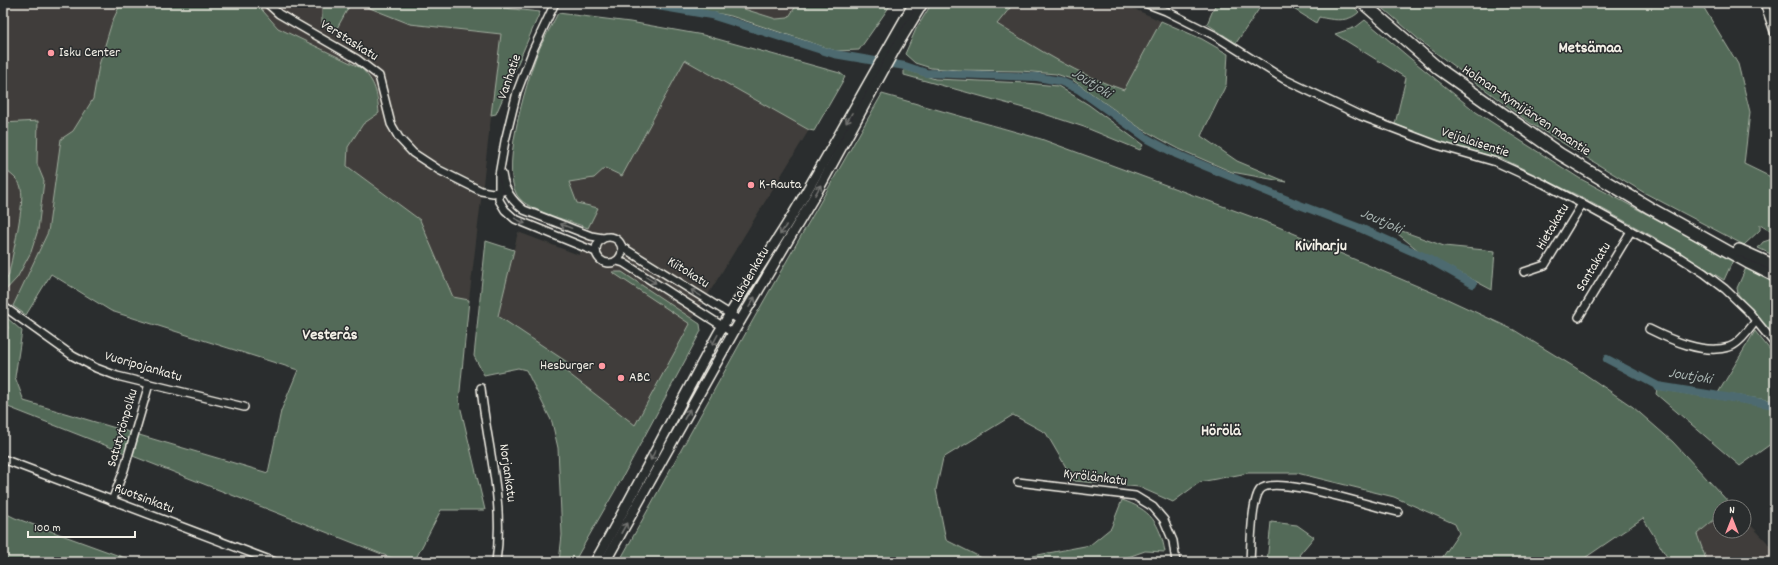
<svg xmlns="http://www.w3.org/2000/svg" width="1778" height="565" font-family="Dekko,sans-serif">
  <style>
    .built { fill: #3f3e3a }
    .green { fill: #536b58; stroke: #a4aea0 }
    .lines { fill: none; stroke-linecap: round; stroke-linejoin: round }
    .canal { stroke: #4d6b70; stroke-width: 8 }
    .minor-casing { stroke: #f4f1e8; stroke-width: 10 }
    .major-casing { stroke: #f4f1e8; stroke-width: 12 }
    .highway-casing { stroke: #f4f1e8; stroke-width: 14 }
    .minor { stroke: #2a2d2e; stroke-width: 7 }
    .major { stroke: #2a2d2e; stroke-width: 9 }
    .highway { stroke: #2a2d2e; stroke-width: 11 }
    .oneway { stroke: #71726f }
    .poi-dot { fill: #ff9aa2; stroke: #2a2d2e; stroke-width: 1.5 }
    .labels { text-anchor: middle; dominant-baseline: central; stroke-width: 3; stroke-linejoin: round; paint-order: stroke }
    .street-label { font-size: 14px; fill: #f4f1e8; stroke: #2a2d2e }
    .poi-label { font-size: 14px; fill: #f4f1e8; stroke: #2a2d2e; text-anchor: start }
    .water-label { font-size: 15px; font-style: italic; fill: #a9b5b2; stroke: #2a2d2e }
    .quarter-label { font-size: 16px; font-weight: bold; fill: #f4f1e8; stroke: #2a2d2e }
  </style>
  <rect width="100%" height="100%" fill="#2a2d2e"/>
  <filter id="ink" filterUnits="userSpaceOnUse"><feTurbulence type="fractalNoise" baseFrequency=".025" numOctaves="2"/><feDisplacementMap in="SourceGraphic" scale="8" xChannelSelector="R" yChannelSelector="G"/><feConvolveMatrix kernelMatrix="1 2 1 2 8 2 1 2 1" color-interpolation-filters="sRGB"/></filter>
  <g filter="url(#ink)">
    <g class="built">
      <path d="M3,3H121L112,22L99,65L93,99L73,131L61,139L48,232L13,306L3,300Z"/>
      <path d="M256,3H357L410,24L501,34L469,300L453,298L420,220L347,166L348,147L363,124L379,113L361,68L278,28Z"/>
      <path d="M725,3H798L788,18L776,19Z"/>
      <path d="M1014,3H1121L1161,21L1124,90L1104,83L1058,62L997,24Z"/>
      <path d="M685,60L809,130L690,324L635,425L564,370L567,362L498,316L518,232L579,255L589,224L598,208L577,203L569,182L594,178L605,168L622,176Z"/>
      <path d="M1720,515V531H1744V518L1767,542L1775,555V562H1707L1697,534Z"/>
    </g>
    <g class="green">
      <path d="M121,3H256L278,28L361,68C376,83 377,92 379,113L363,124L348,147L347,166L420,220L453,297L469,300L459,401L485,510H441L414,562H402L3,405V339L8,328L6,317L22,331L15,377L24,401L268,473L281,411L298,370L111,311L51,274L26,315L13,306L48,232L61,139L73,131L93,99L99,65L112,22Z"/>
      <path d="M322,3H351L336,30L322,25Z"/>
      <path d="M357,3H459L540,12L496,114L491,115L501,34L410,24Z"/>
      <path d="M665,3H725L776,19L788,18L798,3H892L859,50L836,51L731,16Z"/>
      <path d="M932,3H1014L997,24C1038,49 1078,75 1124,90L1161,21L1202,39L1228,54L1226,85L1201,136L1237,161L1287,182L1232,172L1179,149L1140,128L1071,79L1056,74L1021,71L958,70L931,68L915,63L905,54L916,29Z"/>
      <path d="M1216,3H1263L1236,43L1207,24Z"/>
      <path d="M1284,3H1350L1359,12C1348,23 1333,20 1319,17L1316,23Z"/>
      <path d="M1377,3H1701L1738,64L1750,112L1744,164L1775,179V234L1760,225V230L1744,245L1643,192L1530,123L1424,44Z"/>
      <path d="M558,13L630,22L703,35L840,73L845,77L814,131L809,130L685,60L622,176L605,168L594,178L569,182L577,203L598,208L588,228C570,221 534,212 521,200C496,178 527,82 537,54C543,40 551,27 558,13Z"/>
      <path d="M1365,20L1411,59L1476,112L1507,132L1579,178L1733,260L1724,280L1652,236L1579,196L1503,159L1437,141L1395,124L1406,78L1335,34L1356,27Z"/>
      <path d="M904,69L935,79L1026,83L1058,86L1089,105L1143,145L1140,150L1084,127L1038,112L904,75Z"/>
      <path d="M882,94L1041,139L1274,225L1443,297L1514,330L1576,368L1633,407L1673,442L1732,506L1720,507V515L1697,534L1707,562H1670L1643,518L1579,562H1436L1440,561L1459,533L1455,524L1394,497L1297,473H1248L1200,482L1173,502L1139,487L1074,481L1046,433L1013,415L943,458L936,490L946,540L982,558L1017,559L1090,545L1111,528L1122,500C1150,509 1160,523 1165,552L1145,551L1120,560V562H619L753,320Z"/>
      <path d="M38,121L37,164L44,181L38,230L31,252L17,278L3,293V282L6,280L9,274C12,255 25,205 21,188C20,180 9,173 3,168V123Z"/>
      <path d="M1388,226L1444,246L1495,251L1492,290L1419,251Z"/>
      <path d="M1775,238V256L1758,248L1763,242Z"/>
      <path d="M486,241L514,250L498,316L567,362L564,370L635,425L690,324L612,272H622L700,324L701,331L620,482L574,562H559L562,535L558,448L552,422L526,370L518,368L484,375L474,356Z"/>
      <path d="M1746,268L1775,283V338L1738,294L1737,288Z"/>
      <path d="M1755,331L1775,356V401L1718,393Z"/>
      <path d="M1657,389L1775,408V441L1740,466L1656,394Z"/>
      <path d="M3,512L15,518L136,562H3Z"/>
      <path d="M1271,522L1297,525L1314,537L1299,555L1306,562H1267Z"/>
    </g>
    <g class="lines">
      <g class="canal">
        <path d="M640,3L711,15L834,54L905,66L926,73L1037,77L1060,81L1078,89L1148,139L1176,154L1297,204L1360,228L1425,257L1473,284"/>
        <path d="M1607,359L1658,386L1775,405"/>
      </g>
      <g class="minor-casing">
        <g id="minor">
          <path d="M267,3L279,14L357,59L379,76L391,124L399,138L413,153L439,170L481,191L493,193L507,190"/>
          <path d="M555,3L533,50L517,92L505,141L499,175V200L505,210L515,219L596,252"/>
          <path d="M1145,3L1166,11L1214,35L1284,79L1361,116L1437,145L1496,162L1544,184L1582,204L1679,257L1704,273L1725,289L1748,311L1775,344"/>
          <path d="M1764,3L1775,34"/>
          <path d="M502,174C504,189 512,201 524,210L591,236L603,238"/>
          <circle cx="609" cy="250" r="13"/>
          <path d="M622,247L741,321"/>
          <path d="M617,261L624,263L733,333"/>
          <path d="M1524,272L1545,265L1582,204"/>
          <path d="M3,306L73,356L96,368L117,376L244,407"/>
          <path d="M1579,317L1631,231"/>
          <path d="M1649,329C1671,340 1704,355 1729,347C1740,344 1749,329 1756,321"/>
          <path d="M481,388C487,447 505,501 496,562"/>
          <path d="M3,459L275,562"/>
          <path d="M1018,482L1135,496L1153,507L1164,520L1173,541L1176,562"/>
          <path d="M112,501L124,470L149,384"/>
          <path d="M1250,562C1251,547 1251,501 1260,490C1273,473 1375,508 1398,512"/>
        </g>
      </g>
      <g class="major-casing">
        <g id="major">
          <path d="M595,562C638,487 676,410 718,334C742,292 770,252 795,211C836,142 874,72 914,3"/>
          <path d="M605,562L733,333L818,190L894,51L923,3"/>
        </g>
      </g>
      <g class="highway-casing">
        <g id="highway">
          <path d="M1363,3L1439,69L1560,154L1650,208L1747,262L1775,276"/>
          <path d="M1739,250L1775,266"/>
        </g>
      </g>
      <use href="#minor" class="minor"/>
      <use href="#major" class="major"/>
      <use href="#highway" class="highway"/>
    </g>
    <defs><path id="oneway-shaft" d="M-6 0H5M1.5-3L5.5 0L1.5 3" fill="none" stroke-width="1.6" stroke-linecap="round" stroke-linejoin="round"/></defs>
    <g class="oneway">
      <use href="#oneway-shaft" transform="translate(849 118) rotate(120)"/>
      <use href="#oneway-shaft" transform="translate(818 190) rotate(-60)"/>
      <use href="#oneway-shaft" transform="translate(520 221) rotate(27)"/>
      <use href="#oneway-shaft" transform="translate(566 226) rotate(-159)"/>
      <use href="#oneway-shaft" transform="translate(783 230) rotate(123)"/>
      <use href="#oneway-shaft" transform="translate(651 280) rotate(32)"/>
      <use href="#oneway-shaft" transform="translate(696 293) rotate(-148)"/>
      <use href="#oneway-shaft" transform="translate(752 302) rotate(-60)"/>
      <use href="#oneway-shaft" transform="translate(715 340) rotate(118)"/>
      <use href="#oneway-shaft" transform="translate(687 414) rotate(-61)"/>
      <use href="#oneway-shaft" transform="translate(653 455) rotate(116)"/>
      <use href="#oneway-shaft" transform="translate(624 528) rotate(-61)"/>
    </g>
  </g>
  <g class="poi-dot">
    <circle cx="51" cy="53" r="4"/>
    <circle cx="751" cy="185" r="4"/>
    <circle cx="602" cy="366" r="4"/>
    <circle cx="621" cy="378" r="4"/>
  </g>
  <g class="labels">
    <g class="street-label">
      <text transform="translate(349 41) rotate(32)">Verstaskatu</text>
      <text transform="translate(510 77) rotate(-71)">Vanhatie</text>
      <text transform="translate(1526 111) rotate(34)">Holman–Kymijärven maantie</text>
      <text transform="translate(1475 143) rotate(18)">Veijalaisentie</text>
      <text transform="translate(1553 227) rotate(-59)">Hietakatu</text>
      <text transform="translate(1594 267) rotate(-59)">Santakatu</text>
      <text transform="translate(688 273) rotate(32)">Kiitokatu</text>
      <text transform="translate(751 275) rotate(-60)">Lahdenkatu</text>
      <text transform="translate(143 367) rotate(16)">Vuoripojankatu</text>
      <text transform="translate(123 428) rotate(-74)">Satutytönpolku</text>
      <text transform="translate(507 473) rotate(82)">Norjankatu</text>
      <text transform="translate(1095 478) rotate(7)">Kyrölänkatu</text>
      <text transform="translate(144 499) rotate(21)">Ruotsinkatu</text>
    </g>
    <g class="poi-label">
      <text x="59" y="53">Isku Center</text>
      <text x="759" y="185">K-Rauta</text>
      <text x="594" y="366" text-anchor="end">Hesburger</text>
      <text x="629" y="378">ABC</text>
    </g>
    <g class="water-label">
      <text transform="translate(1091 84) rotate(32)">Joutjoki</text>
      <text transform="translate(1381 222) rotate(24)">Joutjoki</text>
      <text transform="translate(1690 377) rotate(9)">Joutjoki</text>
    </g>
    <g class="quarter-label">
      <text x="1590" y="48">Metsämaa</text>
      <text x="1321" y="246">Kiviharju</text>
      <text x="330" y="335">Vesterås</text>
      <text x="1221" y="431">Hörölä</text>
    </g>
  </g>
  <rect width="1778" height="565" fill="none" stroke="#2a2d2e" stroke-width="16"/>
  <rect x="8" y="8" width="1762" height="549" fill="none" stroke="#f4f1e8" stroke-width="1.5" filter="url(#ink)"/>
  <g transform="translate(1732 519)"><circle r="19" fill="#2a2d2e" stroke="#7b7b78"/>
  <path d="M0-3L7 15L0 10L-7 15Z" fill="#ff9aa2"/>
  <text y="-6" font-size="11" font-weight="bold" text-anchor="middle" fill="#f4f1e8">N</text>
  </g>
  <path d="M28 531v6h107v-6" fill="none" stroke="#f4f1e8" stroke-width="2"/>
  <text x="34" y="531" font-size="12" fill="#f4f1e8" stroke="#2a2d2e" stroke-width="3" paint-order="stroke">100 m</text>
</svg>
